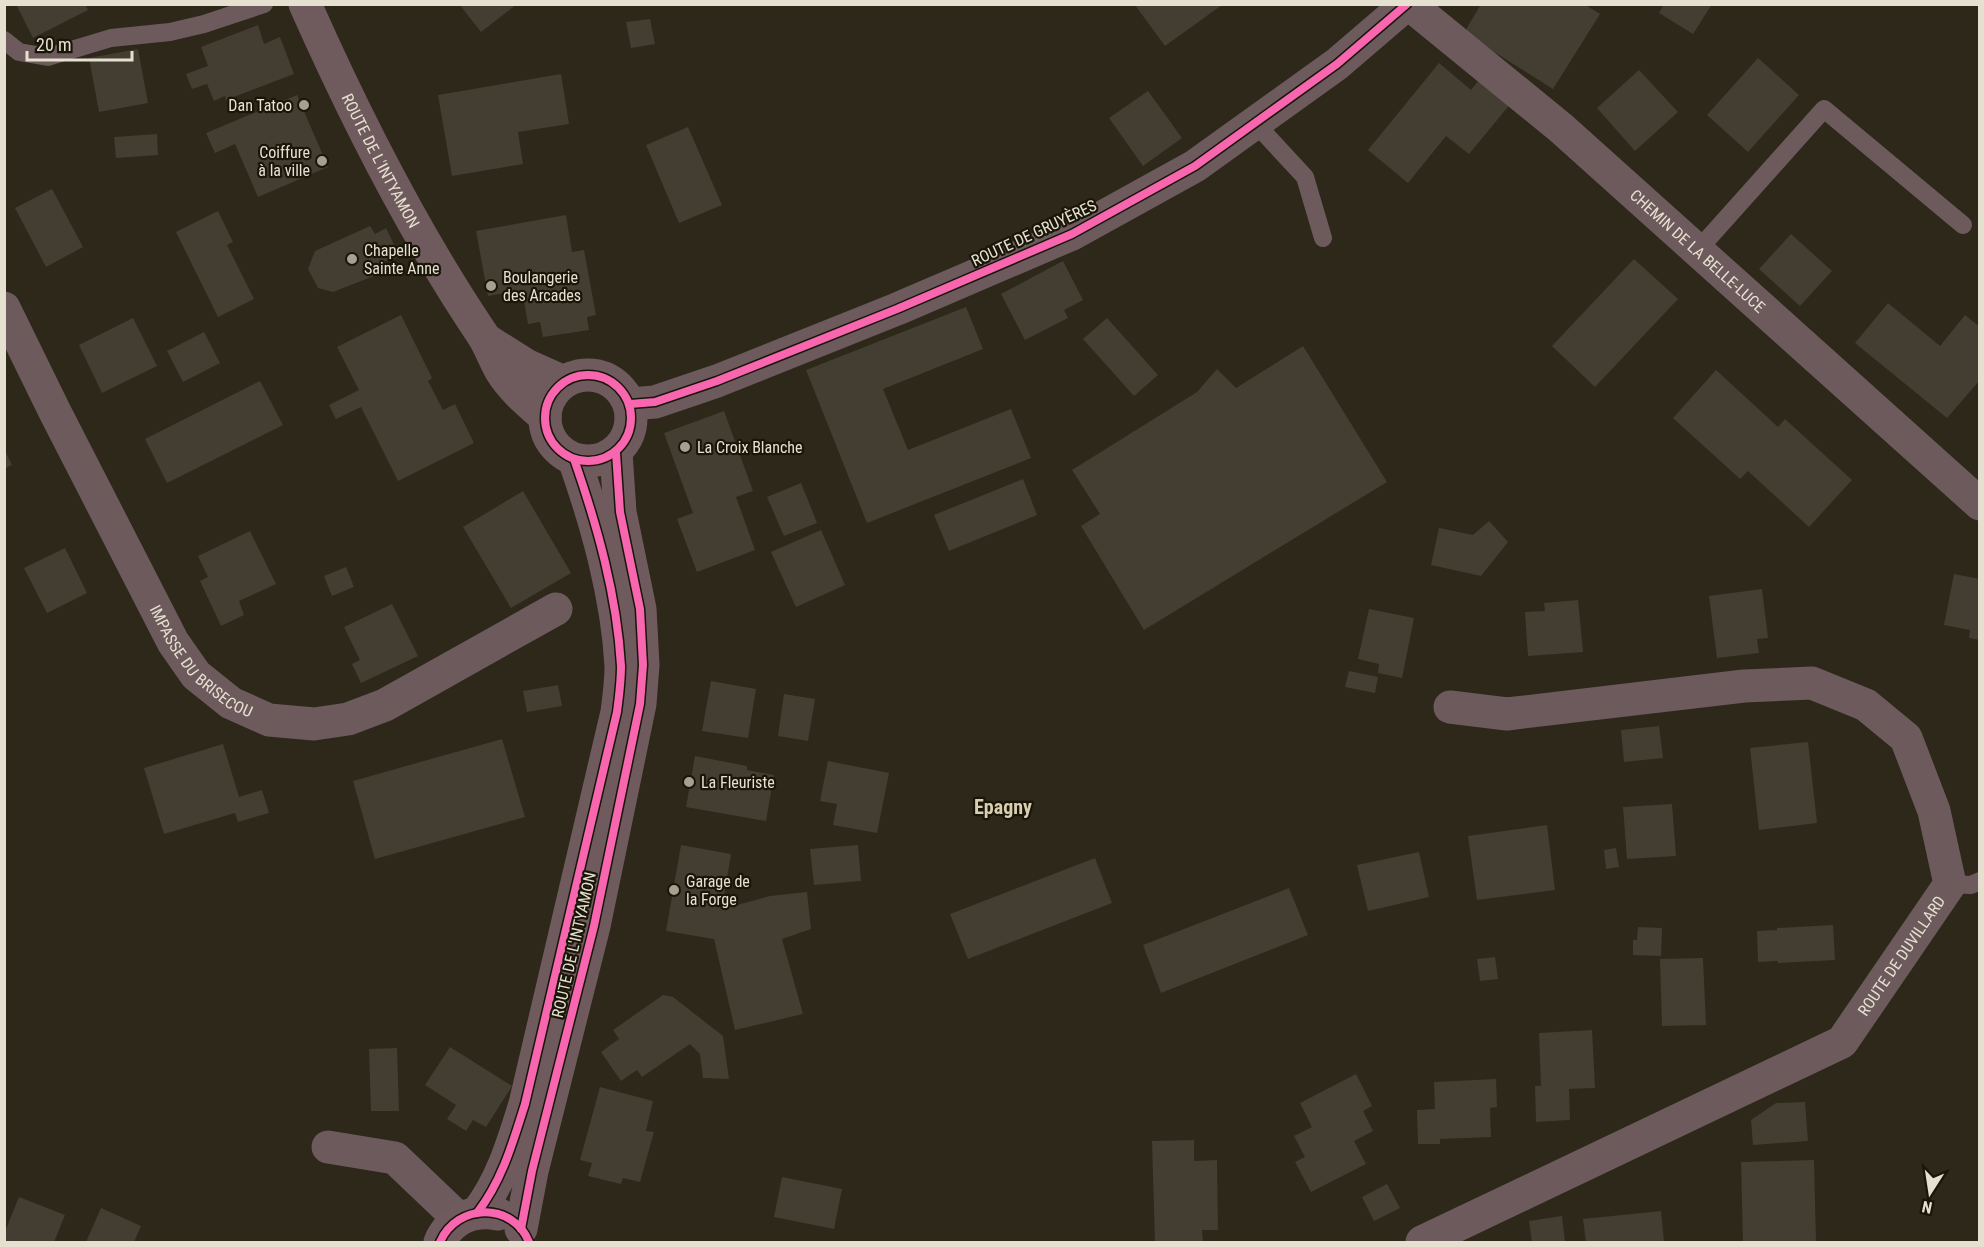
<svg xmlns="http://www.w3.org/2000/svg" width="1984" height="1247" font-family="'Roboto Condensed',sans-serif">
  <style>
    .building { fill: #443d32 }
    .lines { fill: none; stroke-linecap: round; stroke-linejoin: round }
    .service { stroke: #6d5a5d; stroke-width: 18 }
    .minor { stroke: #6d5a5d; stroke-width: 33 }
    .tertiary { stroke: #6d5a5d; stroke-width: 33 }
    .secondary { stroke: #6f5b5d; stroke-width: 33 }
    .cycleway-casing { stroke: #191509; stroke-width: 11 }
    .cycleway { stroke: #f766af; stroke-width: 8 }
    .poi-dot { fill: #a5a090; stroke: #191509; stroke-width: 2 }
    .labels { text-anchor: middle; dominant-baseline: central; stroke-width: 4.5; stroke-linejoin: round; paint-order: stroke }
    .poi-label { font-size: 16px; fill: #e6e0d0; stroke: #191509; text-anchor: start }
    .street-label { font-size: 16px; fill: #e6e0d0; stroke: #191509 }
    .quarter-label { font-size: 20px; font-weight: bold; fill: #daceb0; stroke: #191509 }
  </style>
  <rect width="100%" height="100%" fill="#2d2819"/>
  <g class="building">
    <path d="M16,4H85L88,10L33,38Z"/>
    <path d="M459,4H517L481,32Z"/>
    <path d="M1481,4H1584L1600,14L1553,89L1464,33Z"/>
    <path d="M1664,4H1712L1693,34L1659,13Z"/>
    <path d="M1135,5H1222L1165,46Z"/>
    <path d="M650,19L655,44L631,48L626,22Z"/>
    <path d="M258,25L264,44L280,37L294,74L226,100L225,96L214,101L207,84L192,89L186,74L208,66L201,47Z"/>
    <path d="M138,49L148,103L99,112L89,58Z"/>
    <path d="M1758,58L1799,95L1748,152L1707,115Z"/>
    <path d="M1439,63L1471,90L1482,76L1512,102L1469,154L1446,136L1408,183L1368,150Z"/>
    <path d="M1639,70L1678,112L1635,151L1597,108Z"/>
    <path d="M561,74L569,124L518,132L523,164L452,176L438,95Z"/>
    <path d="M1148,91L1182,138L1143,166L1109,118Z"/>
    <path d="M297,95L328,167L258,197L235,144L215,153L206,133Z"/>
    <path d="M688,127L722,205L679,223L646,145Z"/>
    <path d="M157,134L158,155L116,158L114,137Z"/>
    <path d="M52,189L83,247L46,267L15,208Z"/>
    <path d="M218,211L233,242L227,245L254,299L218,317L176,232Z"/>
    <path d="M566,215L572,252L584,250L596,315L587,317L589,330L543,337L540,322L528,324L522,290L488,296L476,231Z"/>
    <path d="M370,226L375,234L386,228L400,257L385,261L389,270L333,292L318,288L308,269L315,251Z"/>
    <path d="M1791,234L1832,271L1800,306L1759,269Z"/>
    <path d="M1634,259L1678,299L1595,387L1552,346Z"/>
    <path d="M1063,261L1083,300L1064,310L1068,318L1025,340L1001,294Z"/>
    <path d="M1888,303L1940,346L1965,315L1980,327V380L1947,418L1855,343Z"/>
    <path d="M966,307L983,349L883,389L908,450L1011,409L1031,458L867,523L806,370Z"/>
    <path d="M401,315L432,378L428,381L443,410L455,404L474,443L398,481L361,407L336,419L329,405L359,390L337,347Z"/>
    <path d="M133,318L157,366L102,393L79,345Z"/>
    <path d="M1107,318L1158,375L1134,396L1083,339Z"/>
    <path d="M204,332L220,363L183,382L167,351Z"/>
    <path d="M1303,346L1387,482L1144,630L1081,526L1100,514L1072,470L1197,392L1217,369L1236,388Z"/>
    <path d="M1716,370L1778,427L1785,419L1852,480L1809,527L1748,471L1740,479L1673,418Z"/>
    <path d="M260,381L283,425L167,483L145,439Z"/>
    <path d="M724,411L753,491L736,497L755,550L697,572L677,519L693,513L664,433Z"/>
    <path d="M4,449L12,465L4,469Z"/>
    <path d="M1023,479L1037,515L949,551L934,515Z"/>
    <path d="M801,483L817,523L784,536L767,497Z"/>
    <path d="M523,491L571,573L511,608L463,527Z"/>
    <path d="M1489,521L1508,542L1481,576L1431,565L1439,528L1473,535Z"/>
    <path d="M821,530L845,585L796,607L771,552Z"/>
    <path d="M250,531L276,584L239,601L244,615L221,626L200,581L208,577L198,556Z"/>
    <path d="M65,548L87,593L47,613L24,568Z"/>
    <path d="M346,567L354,587L332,596L324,576Z"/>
    <path d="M1954,574L1980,579V640L1969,638L1970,630L1944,625Z"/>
    <path d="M1762,589L1768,638L1757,639L1759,653L1717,658L1709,596Z"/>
    <path d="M1578,600L1583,652L1528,656L1525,612L1545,611L1544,603Z"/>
    <path d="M392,604L418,656L361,683L352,664L360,660L344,627Z"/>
    <path d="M1369,609L1414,618L1402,678L1378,673L1379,664L1358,659Z"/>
    <path d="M1349,671L1378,677L1375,693L1345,687Z"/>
    <path d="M711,681L756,689L748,738L702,731Z"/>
    <path d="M558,685L562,706L527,712L523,691Z"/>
    <path d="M784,694L815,699L808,741L778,736Z"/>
    <path d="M1659,726L1663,758L1624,762L1621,730Z"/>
    <path d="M502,739L525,817L375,859L353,781Z"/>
    <path d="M1808,742L1817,823L1759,830L1750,748Z"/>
    <path d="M223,744L239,797L262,790L269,813L238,822L235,813L164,834L144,768Z"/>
    <path d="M695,756L747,766V770L774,775L766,821L686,807Z"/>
    <path d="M828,761L889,773L877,833L833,825L837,804L820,801Z"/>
    <path d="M1672,804L1676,856L1627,859L1623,807Z"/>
    <path d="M1547,825L1555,890L1477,900L1468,836Z"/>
    <path d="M681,845L731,854L722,909L770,896L807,892L811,929L782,939L803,1014L735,1030L714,939L666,931Z"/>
    <path d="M858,845L861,881L814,885L810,849Z"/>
    <path d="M1616,848L1619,867L1606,869L1604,850Z"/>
    <path d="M1419,852L1429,897L1368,911L1357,865Z"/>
    <path d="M1095,858L1112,903L968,959L950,914Z"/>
    <path d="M1289,888L1308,935L1161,993L1143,945Z"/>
    <path d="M1833,925L1835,960L1778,963V961L1758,962L1757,931L1777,930V928Z"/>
    <path d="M1638,927L1662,928L1661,956L1633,955V940H1637Z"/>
    <path d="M1495,957L1498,979L1480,981L1477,959Z"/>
    <path d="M1703,958L1706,1025L1662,1026L1660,959Z"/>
    <path d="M663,995L673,997L723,1036L729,1079L703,1078L700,1054L690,1044L642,1077L637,1070L621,1081L601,1052L619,1039L613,1030Z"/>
    <path d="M1592,1030L1595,1088L1569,1089L1570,1120L1536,1122L1535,1086H1541L1539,1033Z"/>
    <path d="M450,1047L512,1086L486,1127L473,1120L466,1131L447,1119L456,1105L425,1085Z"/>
    <path d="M397,1048L399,1111H371L369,1049Z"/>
    <path d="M1356,1074L1372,1106L1363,1111L1373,1131L1354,1141L1366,1164L1311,1192L1295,1162L1305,1157L1294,1136L1312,1127L1300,1103Z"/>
    <path d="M1496,1079L1497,1107L1490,1108L1491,1137L1440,1139V1144H1418L1417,1110L1435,1109L1434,1082Z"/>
    <path d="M600,1087L653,1101L646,1131L654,1132L640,1182L623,1178L621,1184L588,1176L592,1163L580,1160Z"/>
    <path d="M1805,1102L1808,1141L1753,1145L1751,1120L1776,1103Z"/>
    <path d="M1194,1140V1161L1217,1160L1218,1230H1202L1203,1242H1155L1152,1141Z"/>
    <path d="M1814,1160L1816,1242H1743L1741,1162Z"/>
    <path d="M782,1177L842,1189L834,1229L774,1217Z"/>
    <path d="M1387,1184L1400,1208L1374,1221L1362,1197Z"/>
    <path d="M19,1197L65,1215L54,1242H4V1234Z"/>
    <path d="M101,1208L141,1226L134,1242H86Z"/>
    <path d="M1661,1211L1664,1242H1586L1583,1219Z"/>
    <path d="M1562,1216L1565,1242H1532L1529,1221Z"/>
  </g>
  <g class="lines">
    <g class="service">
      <path d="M4,40L19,52L48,57L111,38L170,32L204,24L264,4"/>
      <path d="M1255,123L1305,177L1323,238"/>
      <path d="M1697,251L1824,109L1963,225"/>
      <path d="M1950,884L1971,885L1980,881"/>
    </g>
    <g class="minor">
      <path id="s1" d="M1409,4L1561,128L1980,504"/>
      <path id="s2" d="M4,308L55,412L173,642L196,675L231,703L269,720L314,724L348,719L385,705L556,609"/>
      <path d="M328,1147L395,1158L459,1219"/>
      <path id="s3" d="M1422,1242L1842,1042L1950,884L1934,811L1906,738L1866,705L1812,683L1744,686L1507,714L1450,707"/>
    </g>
    <path class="tertiary" d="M630,404L655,402L717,381L897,309L1072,234L1195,166L1337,64L1407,4"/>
    <g class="secondary">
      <path id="s4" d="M305,4C356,119 412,230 482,334C490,346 494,359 501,371C512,389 529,403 545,417"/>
      <path d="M488,341L526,365L564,382"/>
      <circle cx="588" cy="418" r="43"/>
      <path d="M477,1213C502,1181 513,1142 525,1104L617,712C619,697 621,681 621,666C617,595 597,525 574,459"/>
      <path d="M521,1229L532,1171L594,926L640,704L643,665L640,609L620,512L616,453"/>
      <path d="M440,1242C450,1219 473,1209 498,1214"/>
    </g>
    <g class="cycleway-casing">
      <g id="cycleway">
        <circle cx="588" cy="418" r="43"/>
        <path d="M630,404L655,402L717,381L897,309L1072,234L1195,166L1337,64L1407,4"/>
        <path d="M477,1213C502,1181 513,1142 525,1104L617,712C619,697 621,681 621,666C617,595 597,525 574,459"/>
        <path d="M521,1229L532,1171L594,926L640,704L643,665L640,609L620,512L616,453"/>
        <path d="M440,1242C457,1203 513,1202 529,1242"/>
      </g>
    </g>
    <use href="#cycleway" class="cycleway"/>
  </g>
  <g class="poi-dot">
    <circle cx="304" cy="105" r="6"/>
    <circle cx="322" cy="161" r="6"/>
    <circle cx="352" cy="259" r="6"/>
    <circle cx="491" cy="286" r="6"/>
    <circle cx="685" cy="447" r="6"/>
    <circle cx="689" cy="782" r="6"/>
    <circle cx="674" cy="890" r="6"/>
  </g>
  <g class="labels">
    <g class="poi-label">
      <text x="292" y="105" text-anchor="end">Dan Tatoo</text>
      <text x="310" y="152" text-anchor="end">Coiffure<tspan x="310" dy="18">à la ville</tspan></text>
      <text x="364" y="250">Chapelle<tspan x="364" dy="18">Sainte Anne</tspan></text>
      <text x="503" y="277">Boulangerie<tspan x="503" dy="18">des Arcades</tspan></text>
      <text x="697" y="447">La Croix Blanche</text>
      <text x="701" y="782">La Fleuriste</text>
      <text x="686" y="881">Garage de<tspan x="686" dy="18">la Forge</tspan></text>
    </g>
    <g class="street-label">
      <text stroke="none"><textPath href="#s4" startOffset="174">ROUTE DE L'INTYAMON</textPath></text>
      <text transform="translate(1034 233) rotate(-25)">ROUTE DE GRUYÈRES</text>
      <text stroke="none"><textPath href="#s1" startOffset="380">CHEMIN DE LA BELLE-LUCE</textPath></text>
      <text stroke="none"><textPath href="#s2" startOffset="408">IMPASSE DU BRISECOU</textPath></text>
      <text transform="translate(574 945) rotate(-77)">ROUTE DE L'INTYAMON</text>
      <text stroke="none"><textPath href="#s3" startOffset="570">ROUTE DE DUVILLARD</textPath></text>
    </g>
    <g class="quarter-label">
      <text x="1003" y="807">Epagny</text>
    </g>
  </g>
  <rect width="1984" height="1247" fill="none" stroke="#e6e0d0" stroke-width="12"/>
  <g transform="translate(1930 1193) rotate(192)" stroke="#191509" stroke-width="4.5" paint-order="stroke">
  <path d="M0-4.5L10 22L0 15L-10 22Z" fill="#e6e0d0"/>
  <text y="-9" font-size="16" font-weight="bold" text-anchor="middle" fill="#e6e0d0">N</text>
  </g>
  <path d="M27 51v9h105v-9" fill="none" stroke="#e6e0d0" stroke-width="3"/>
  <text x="36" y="51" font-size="18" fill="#e6e0d0" stroke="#191509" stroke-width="4.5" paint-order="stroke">20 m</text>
</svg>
